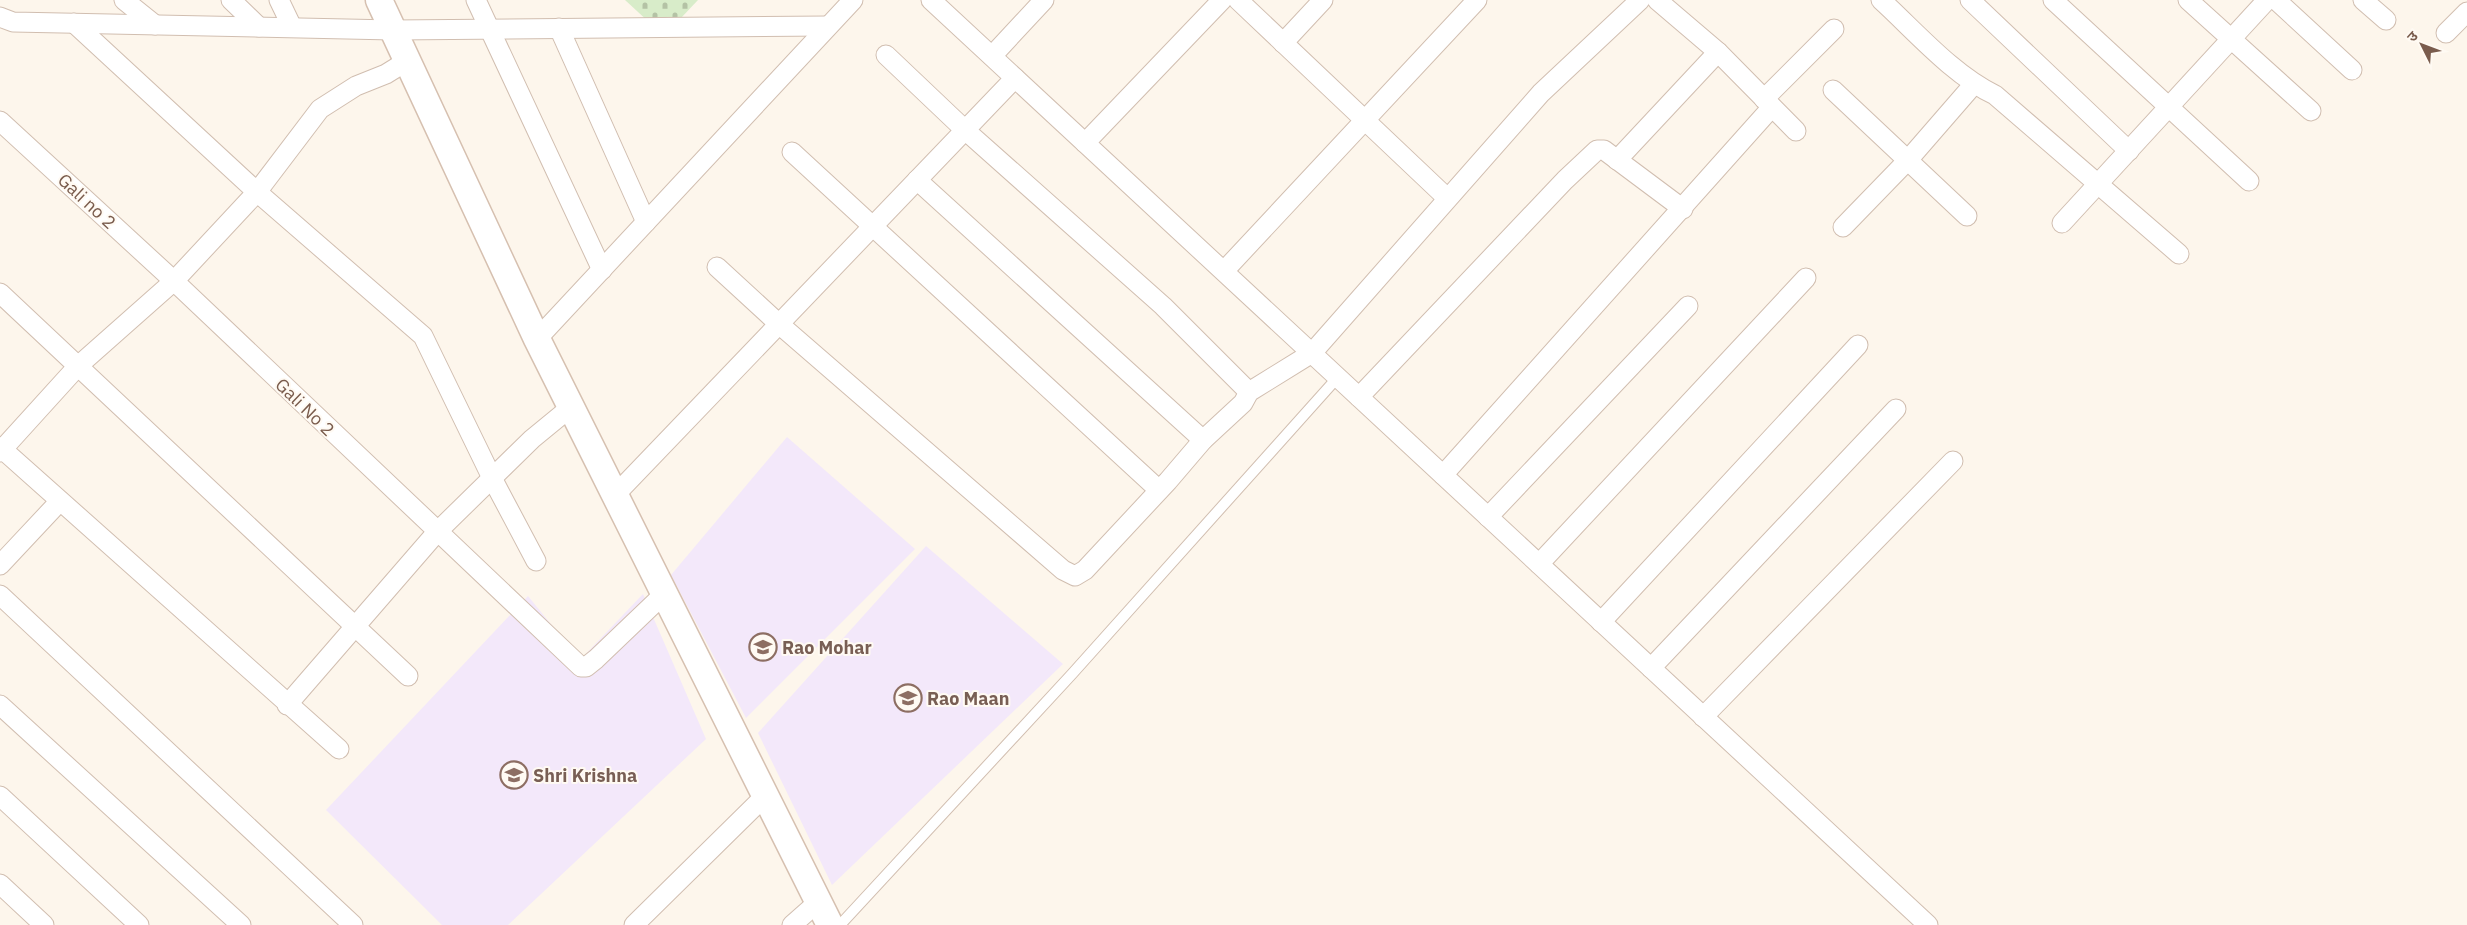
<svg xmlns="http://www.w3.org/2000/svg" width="2467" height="925" font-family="'IBM Plex Sans','Noto Sans Devanagari',sans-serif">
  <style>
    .education { fill: #f3e8fa }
    .cemetery { fill: url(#cemetery-stones) }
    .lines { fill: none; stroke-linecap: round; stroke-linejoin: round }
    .lane-casing { stroke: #d1beb0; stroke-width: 12 }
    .street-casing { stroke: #d1beb0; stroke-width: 21 }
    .secondary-casing { stroke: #d6c0b0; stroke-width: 29 }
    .lane { stroke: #fff; stroke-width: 10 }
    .street { stroke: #fff; stroke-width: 19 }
    .secondary { stroke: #fff; stroke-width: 26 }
    .labels { text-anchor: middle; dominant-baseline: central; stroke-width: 4; stroke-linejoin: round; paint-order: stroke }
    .street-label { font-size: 18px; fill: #7a5c4d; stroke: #fffaf3 }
    .education-label { font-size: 18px; font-weight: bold; fill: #785e54; stroke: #fffaf3; text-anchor: start }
  </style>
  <defs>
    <pattern id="cemetery-stones" width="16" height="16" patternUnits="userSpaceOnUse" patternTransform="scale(1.25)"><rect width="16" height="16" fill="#d8ecc9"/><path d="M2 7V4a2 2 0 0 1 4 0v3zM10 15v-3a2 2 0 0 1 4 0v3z" fill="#b4c2a5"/></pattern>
  </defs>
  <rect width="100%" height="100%" fill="#fdf6ec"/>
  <g class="education">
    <path d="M787,437L915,549L746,718L671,575Z"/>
    <path d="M926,546L1063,664L832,885L758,733Z"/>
    <path d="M643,594L706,739L508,925H442L326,810L528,596L580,660Z"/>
  </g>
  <path class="cemetery" d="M625,0H698L664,36Z"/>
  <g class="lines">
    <g class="lane-casing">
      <path id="lane" d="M840,925L1072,674L1338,377"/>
    </g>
    <g class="street-casing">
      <g id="street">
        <path d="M124,0L155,25"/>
        <path d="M231,0L259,27"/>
        <path d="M279,0L292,27"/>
        <path d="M476,0L602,270"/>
        <path d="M931,0L1928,925"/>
        <path d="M1238,0L1447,198"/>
        <path d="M1657,0L1718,52L1796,131"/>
        <path d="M1881,0C1915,31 1953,75 1995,95L2179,254"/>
        <path d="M1970,0L2129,151"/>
        <path d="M2053,0L2249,181"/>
        <path d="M2188,0L2311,111"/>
        <path d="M2276,0L2352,70"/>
        <path d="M2363,0L2386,20"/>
        <path d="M0,17L13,22L393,30L828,26"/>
        <path d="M74,23L257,192L423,336L492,478L536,561"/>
        <path d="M559,28L646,222"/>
        <path d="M2446,33L2467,12"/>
        <path d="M1283,43L1323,0"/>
        <path d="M886,55L965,130L1163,306L1249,392"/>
        <path d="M992,56L1044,0"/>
        <path d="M1833,90L1967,216"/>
        <path d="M1764,99L1834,29"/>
        <path d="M0,121L174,281L581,667H586L596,659L664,594"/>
        <path d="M1085,143L1222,0"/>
        <path d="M792,152L1159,490"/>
        <path d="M1617,160L1718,52"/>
        <path d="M917,180L1203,440"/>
        <path d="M2062,223L2267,0"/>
        <path d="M1843,227L1908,160L1974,84"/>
        <path d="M717,267L779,324L1063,570L1075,576L1085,570L1168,481L1203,440L1243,403L1249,392L1312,353L1541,93L1640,0"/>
        <path d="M1224,271L1477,0"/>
        <path d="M0,293L408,676"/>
        <path d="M537,339L853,0"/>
        <path d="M1359,397L1565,180L1597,150H1604L1683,209"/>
        <path d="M0,447L339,749"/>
        <path d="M0,452L78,366L174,281L257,192L320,109L356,86L386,74L407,61"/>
        <path d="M1443,475L1772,107"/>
        <path d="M615,495L1015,78"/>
        <path d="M1488,517L1688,306"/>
        <path d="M1539,564L1806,278"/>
        <path d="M0,565L60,501"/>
        <path d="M0,595L353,925"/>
        <path d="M1601,622L1858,345"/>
        <path d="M1651,668L1896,409"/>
        <path d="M0,705L241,925"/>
        <path d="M287,705L437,532L532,439L571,407"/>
        <path d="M1703,717L1953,461"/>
        <path d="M0,796L139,925"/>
        <path d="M0,884L44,925"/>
        <path d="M634,925L765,796"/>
        <path d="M792,925L818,902"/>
      </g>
    </g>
    <g class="secondary-casing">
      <path id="secondary" d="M379,0L537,339L830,925"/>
    </g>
    <use href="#lane" class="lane"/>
    <use href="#street" class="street"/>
    <use href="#secondary" class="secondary"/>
  </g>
  <defs>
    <g id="school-ring" transform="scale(1.4375)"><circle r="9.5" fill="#fffaf3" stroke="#8d6e63" stroke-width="1.5"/><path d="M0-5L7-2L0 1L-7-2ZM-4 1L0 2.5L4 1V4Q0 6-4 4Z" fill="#8d6e63"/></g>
  </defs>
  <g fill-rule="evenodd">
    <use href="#school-ring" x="763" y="647"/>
    <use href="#school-ring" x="908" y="698"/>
    <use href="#school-ring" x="514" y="775"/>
  </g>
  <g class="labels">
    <g class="street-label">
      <text transform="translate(87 201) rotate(43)">Gali no 2</text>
      <text transform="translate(305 407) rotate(44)">Gali No 2</text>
    </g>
    <g class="education-label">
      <text x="782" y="647">Rao Mohar</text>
      <text x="927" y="698">Rao Maan</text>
      <text x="533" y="775">Shri Krishna</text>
    </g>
  </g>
  <g transform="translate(2422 45) rotate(312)" stroke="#fffaf3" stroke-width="4" paint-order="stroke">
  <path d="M0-4L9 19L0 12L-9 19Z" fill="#7a5c4d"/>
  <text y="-8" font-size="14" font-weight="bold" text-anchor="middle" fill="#7a5c4d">उ</text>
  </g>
</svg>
